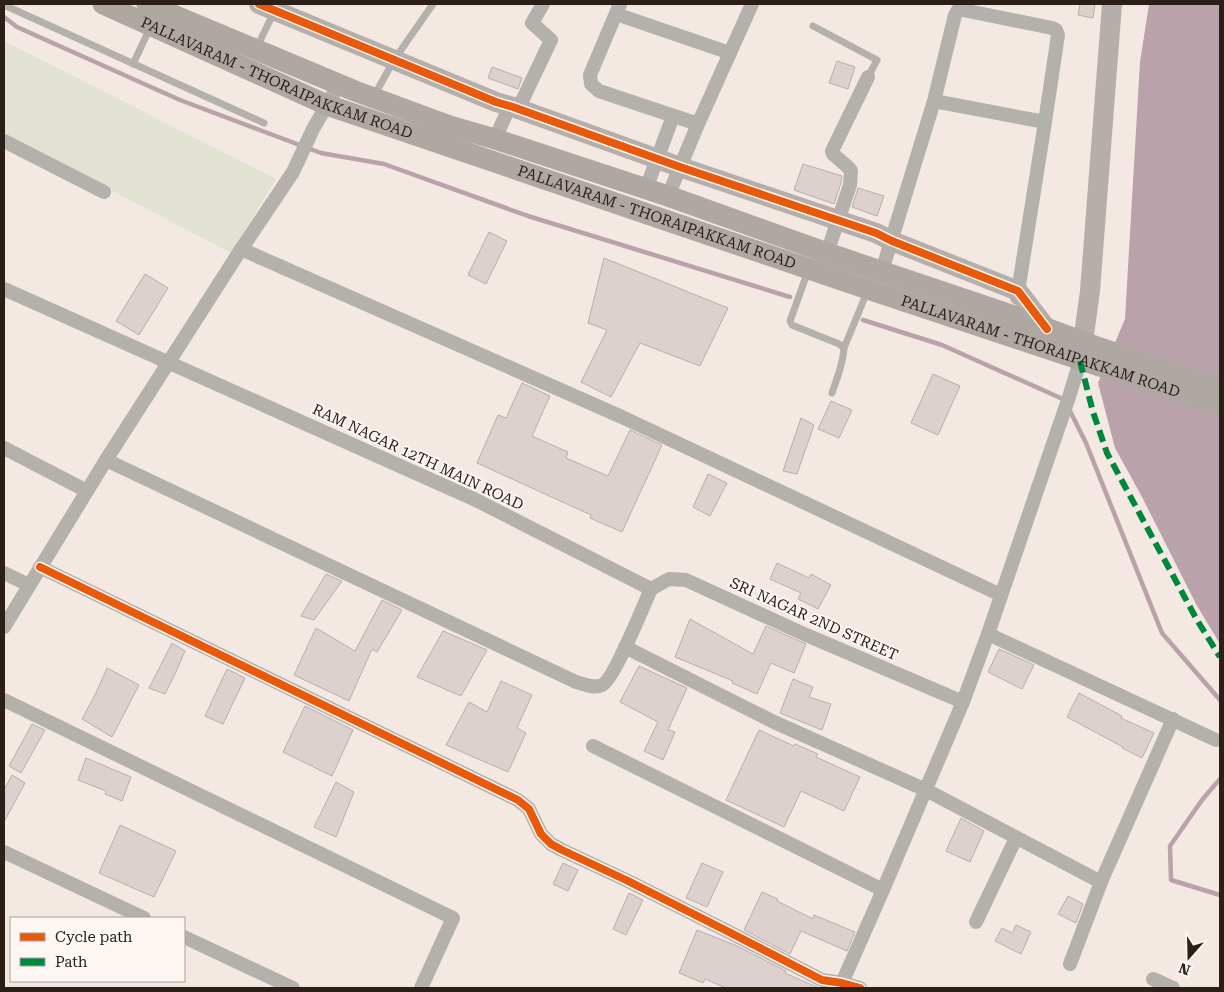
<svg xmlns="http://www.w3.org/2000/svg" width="1224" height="992" font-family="'Roboto Serif',serif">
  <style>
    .green { fill: #e2e2d3 }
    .water { fill: #baa2ab }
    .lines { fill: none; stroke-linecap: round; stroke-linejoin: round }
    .stream { stroke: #baa2ab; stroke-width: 4.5 }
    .building { fill: #dcd1ce; stroke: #baaeaa }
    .lane { stroke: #b4b0ab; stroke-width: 7 }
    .street { stroke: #b4b0ab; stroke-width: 14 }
    .secondary { stroke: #b5aeaa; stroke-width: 20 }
    .primary { stroke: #afa7a2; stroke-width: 21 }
    .quiet { stroke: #00873e; stroke-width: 6; stroke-dasharray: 12 6; stroke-linecap: butt }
    .cycleway-casing { stroke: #fdf6f2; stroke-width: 11 }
    .cycleway { stroke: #e8590c; stroke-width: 8 }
    .labels { text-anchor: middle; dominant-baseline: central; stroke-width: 4; stroke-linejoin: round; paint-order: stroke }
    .street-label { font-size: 15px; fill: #2b1f17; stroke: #fdf6f2 }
  </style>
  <rect width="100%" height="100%" fill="#f3e8e2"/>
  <path class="green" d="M4,41L276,179L231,253L4,134Z"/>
  <path class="water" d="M1149,4H1220V644L1196,604L1141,495L1115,448L1098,383L1125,319L1140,62Z"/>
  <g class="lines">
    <g class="stream">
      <path d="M4,17L17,27L180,100L321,153L384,164L528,216L790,297"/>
      <path d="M863,320L942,345L1065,400"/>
      <path d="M1069,409L1086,443L1162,633L1220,700"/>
      <path d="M1220,779L1202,800L1170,846L1171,880L1220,895"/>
    </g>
  </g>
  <g class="building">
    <path d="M1080,4H1095L1093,18L1078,15Z"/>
    <path d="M837,61L855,67L848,89L829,83Z"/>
    <path d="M492,67L522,78L518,89L488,78Z"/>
    <path d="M803,164L842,176L841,183L834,204L794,190Z"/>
    <path d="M858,188L884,196L877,216L852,207Z"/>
    <path d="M489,232L507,241L486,284L468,275Z"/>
    <path d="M604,258L728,308L700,366L640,343L611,397L581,382L607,330L588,323Z"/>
    <path d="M145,274L168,288L139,335L116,321Z"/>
    <path d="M933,374L960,386L938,435L911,423Z"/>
    <path d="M522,383L550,396L532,436L568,452L566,458L608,476L630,430L662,445L622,532L590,518L591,515L477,463L498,415L506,418Z"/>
    <path d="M831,401L852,410L839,438L818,429Z"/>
    <path d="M801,418L814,425L797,474L783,471Z"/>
    <path d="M708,474L727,483L710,516L693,507Z"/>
    <path d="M777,563L809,578L811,574L831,585L818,609L798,599L801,593L770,579Z"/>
    <path d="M326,574L342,581L314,620L301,616Z"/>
    <path d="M382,600L402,610L377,652L372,649L349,701L294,675L316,628L355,651Z"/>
    <path d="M690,619L753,654L766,626L806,644L794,673L771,663L757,694L732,683L733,681L675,657Z"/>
    <path d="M443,631L487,650L461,696L417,677Z"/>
    <path d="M172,643L185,651L175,674L165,694L149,688Z"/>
    <path d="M999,649L1034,665L1022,689L988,672Z"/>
    <path d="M639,666L687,688L668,730L675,732L663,760L644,751L658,722L620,702Z"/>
    <path d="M107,668L139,685L112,737L82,719L96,693Z"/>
    <path d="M227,669L245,678L223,724L205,716Z"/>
    <path d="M793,679L813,687L809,697L831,704L822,730L780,713Z"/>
    <path d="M501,681L532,695L517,728L526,733L508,772L446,745L469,702L487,712Z"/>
    <path d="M1079,693L1122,716L1121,718L1154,733L1142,758L1122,748L1123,747L1067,717Z"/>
    <path d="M305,706L353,730L332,776L283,752Z"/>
    <path d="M32,724L45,730L21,773L9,766Z"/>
    <path d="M759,730L794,746L795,744L818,754L816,757L860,777L844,811L801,791L784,827L726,800Z"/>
    <path d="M86,758L131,777L122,801L105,794L106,791L78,780Z"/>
    <path d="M12,775L25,783L4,822V790Z"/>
    <path d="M336,782L354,792L336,837L314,827Z"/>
    <path d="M961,818L984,831L970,862L946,851Z"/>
    <path d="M120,825L176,851L154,897L99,873Z"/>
    <path d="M563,863L578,870L568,891L553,884Z"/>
    <path d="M702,863L723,872L707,907L686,898Z"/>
    <path d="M762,892L778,899L777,901L813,919L814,915L855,932L847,951L801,931L790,954L744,930Z"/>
    <path d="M629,893L643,900L626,935L613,929Z"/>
    <path d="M1068,896L1083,904L1076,923L1058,914Z"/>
    <path d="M1016,925L1031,932L1021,954L995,941L1002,928L1012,933Z"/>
    <path d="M697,930L735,945L786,971L785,973L819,988H726L705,979L703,983L679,973Z"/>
  </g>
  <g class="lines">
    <g class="lane">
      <path d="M4,5L264,123"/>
      <path d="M813,26L877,60L868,77"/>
      <path d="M257,47L274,12"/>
      <path d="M133,64L150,28"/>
      <path d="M374,96L394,60L433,4"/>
      <path d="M808,271L790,321L792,325L839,344L844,348C843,365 837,378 832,393"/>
      <path d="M844,348L867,292"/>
    </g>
    <g class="street">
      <path d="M620,4L590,75L591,84L599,91L698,124"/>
      <path d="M616,14L730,53"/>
      <path d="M934,101L1045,122"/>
      <path d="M495,139L508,110L522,101L551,40L532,23L543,4"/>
      <path d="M4,141L104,192"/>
      <path d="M646,189L673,116"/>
      <path d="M668,196L698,124L752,4"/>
      <path d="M241,249L622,417L1001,595"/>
      <path d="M827,253L850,185L851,171L849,168L833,154L832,151L868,77"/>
      <path d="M882,271L934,101L955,15L958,10H963L1052,28L1056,30L1058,35L1045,122L1017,298"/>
      <path d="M4,289L476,500L651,589"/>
      <path d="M4,448L87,491"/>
      <path d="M106,460L576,682C584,684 594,689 602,685C614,680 644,604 651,589"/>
      <path d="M40,567L518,800L529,809L541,834L551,844L562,850L626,880L727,931L822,980L842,983L860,988"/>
      <path d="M4,573L29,585"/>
      <path d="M651,589L669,579L686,580L804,634L963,702"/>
      <path d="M4,627L106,460L238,254L293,172L313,129L339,84"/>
      <path d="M988,634L1216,740"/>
      <path d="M625,647L774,722L926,790L1101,882"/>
      <path d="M4,700L453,918L421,988"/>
      <path d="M593,746L883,890"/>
      <path d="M4,852L144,918"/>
      <path d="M976,922L1016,838"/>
      <path d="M184,937L293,988"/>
      <path d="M1070,964L1101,882L1173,719"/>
      <path d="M1153,979L1173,988"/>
      <path d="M842,983L883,890L963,702L988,634L1069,397L1080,361"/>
    </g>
    <g class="secondary">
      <path d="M259,4L496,102L513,107L680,167L876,233L892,241L1018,291L1047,329"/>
      <path d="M1083,342L1090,291L1112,4"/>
    </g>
    <g class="primary">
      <path id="s1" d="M103,4L327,105L868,289L1220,406"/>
      <path d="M147,4L355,91L450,126L495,139L668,196L827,253L1014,316L1100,348L1220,388"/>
    </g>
    <path class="quiet" d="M1080,361L1093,412L1107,453L1143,520L1197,620L1220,657"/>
    <g class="cycleway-casing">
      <g id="cycleway">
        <path d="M259,4L496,102L513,107L680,167L876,233L892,241L1018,291L1047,329"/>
        <path d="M40,567L518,800L529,809L541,834L551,844L562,850L626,880L727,931L822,980L842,983L860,988"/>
      </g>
    </g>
    <use href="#cycleway" class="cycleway"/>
  </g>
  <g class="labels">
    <g class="street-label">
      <text stroke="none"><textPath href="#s1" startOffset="189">PALLAVARAM - THORAIPAKKAM ROAD</textPath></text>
      <text stroke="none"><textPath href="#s1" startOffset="594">PALLAVARAM - THORAIPAKKAM ROAD</textPath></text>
      <text stroke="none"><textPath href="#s1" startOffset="999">PALLAVARAM - THORAIPAKKAM ROAD</textPath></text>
      <text transform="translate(418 457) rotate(25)">RAM NAGAR 12TH MAIN ROAD</text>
      <text transform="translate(814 619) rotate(24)">SRI NAGAR 2ND STREET</text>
    </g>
  </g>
  <rect width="1224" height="992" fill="none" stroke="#2b1f17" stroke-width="10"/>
  <rect x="10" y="917" width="175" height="65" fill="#fdf6f2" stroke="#a9a09a"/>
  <rect x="20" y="933" width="25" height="8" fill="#e8590c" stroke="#a9a09a"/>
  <text x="55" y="942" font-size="15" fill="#2b1f17">Cycle path</text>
  <rect x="20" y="958" width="25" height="8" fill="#00873e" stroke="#a9a09a"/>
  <text x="55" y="967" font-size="15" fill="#2b1f17">Path</text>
  <g transform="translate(1189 957) rotate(200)" stroke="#fdf6f2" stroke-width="4" paint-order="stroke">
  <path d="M0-4L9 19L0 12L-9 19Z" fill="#2b1f17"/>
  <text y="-8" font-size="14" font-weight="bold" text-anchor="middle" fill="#2b1f17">N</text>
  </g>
</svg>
